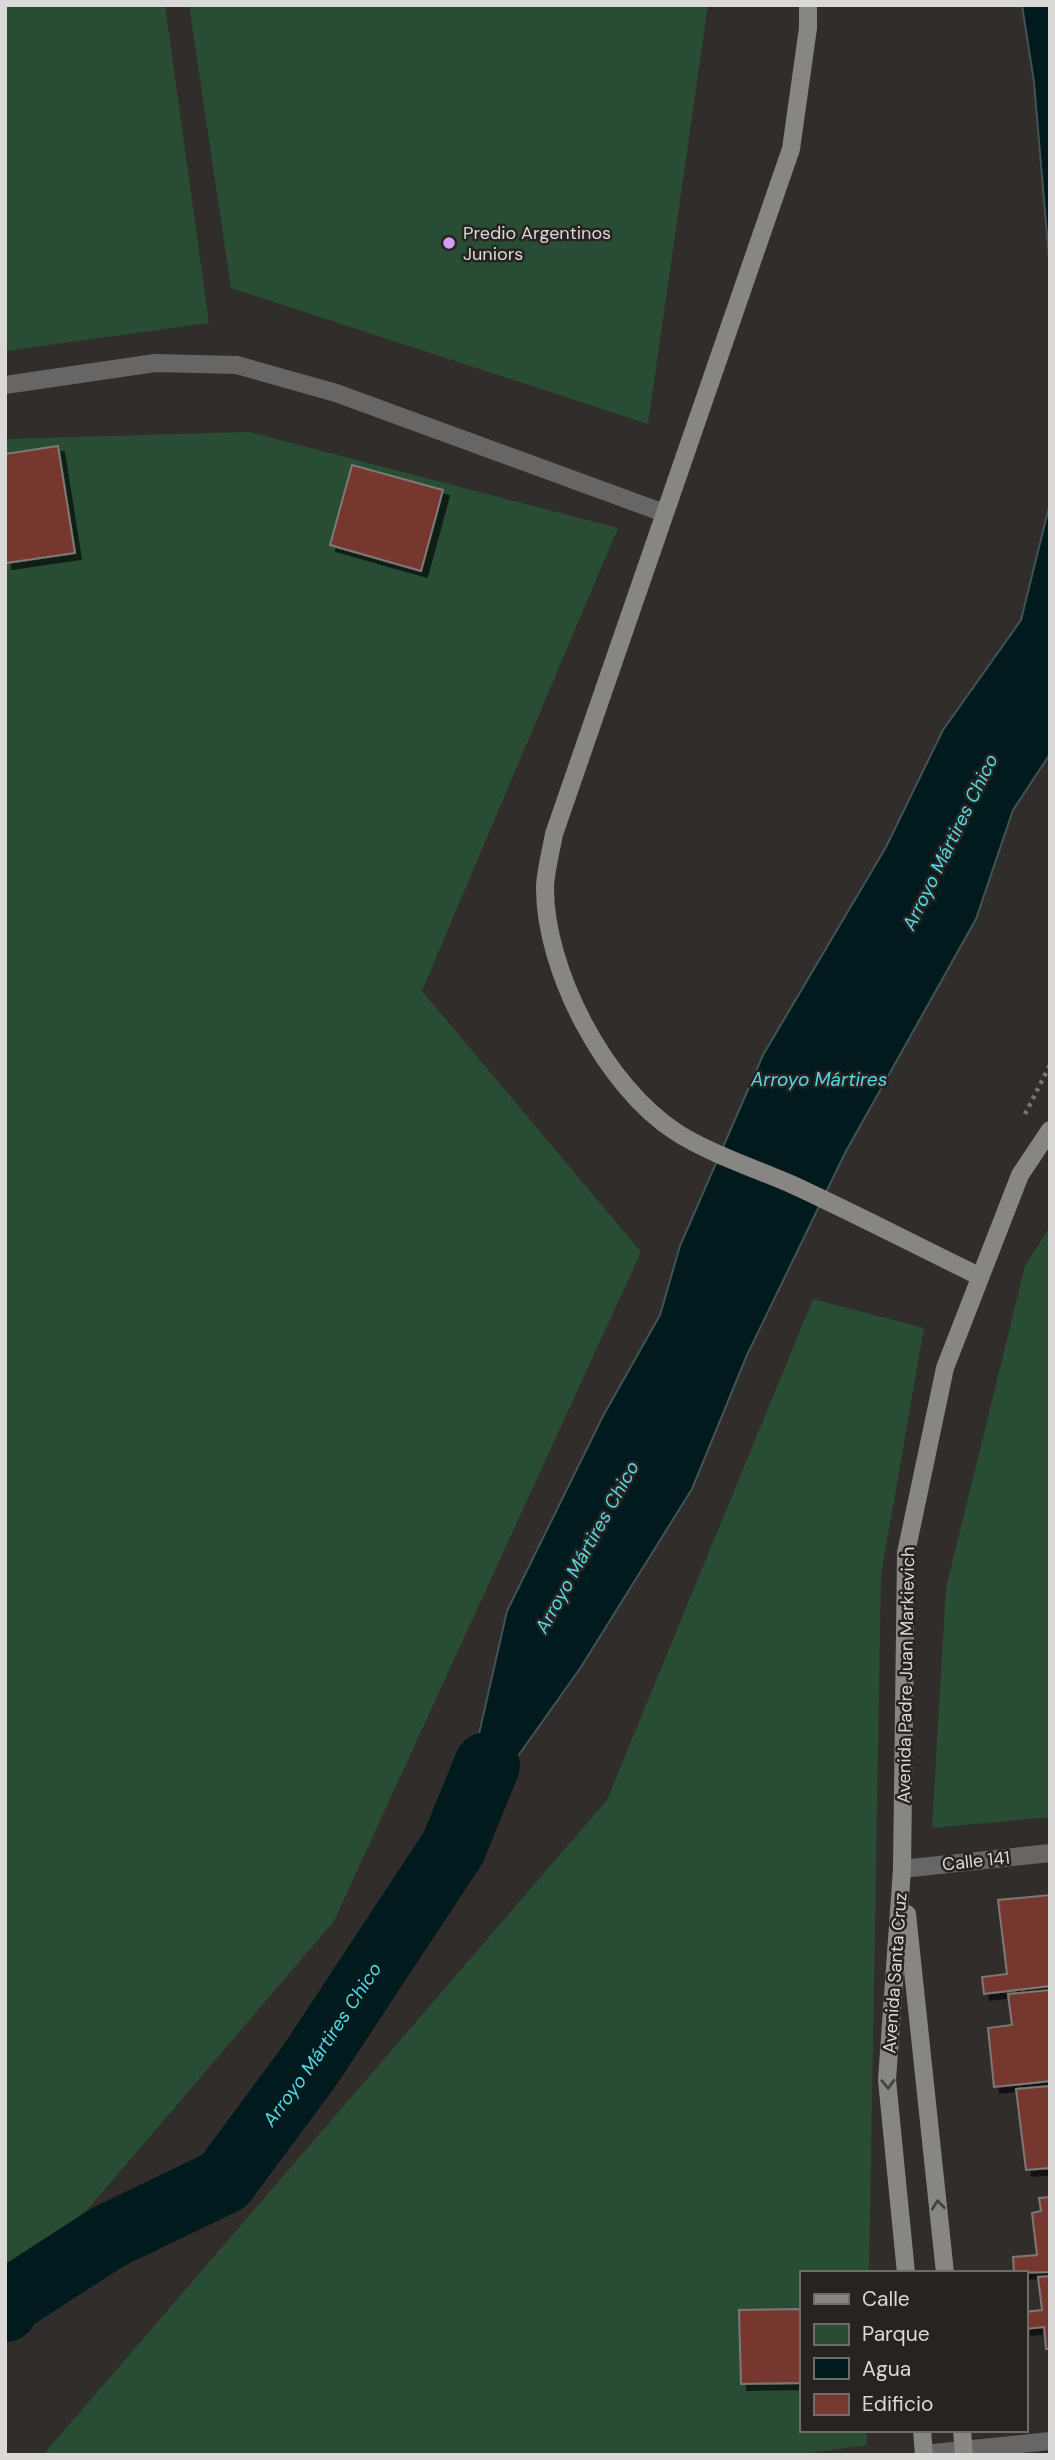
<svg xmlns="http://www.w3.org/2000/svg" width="1055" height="2460" font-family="'DM Sans',sans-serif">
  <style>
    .green { fill: #294d34 }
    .water { fill: #001a1d; stroke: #425355; stroke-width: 2 }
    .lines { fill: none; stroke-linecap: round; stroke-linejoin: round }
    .river { stroke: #001a1d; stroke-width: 66 }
    .building { fill: #76392f; stroke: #7e7876; stroke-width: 2; filter: url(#shadow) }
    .path { stroke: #787572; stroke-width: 4.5; stroke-dasharray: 3.5 5; stroke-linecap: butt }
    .minor { stroke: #686664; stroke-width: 18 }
    .tertiary { stroke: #686664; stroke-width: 18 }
    .secondary { stroke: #888683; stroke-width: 18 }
    .oneway { stroke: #44413e }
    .poi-dot { fill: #d59cfb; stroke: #272320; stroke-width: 2.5 }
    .labels { text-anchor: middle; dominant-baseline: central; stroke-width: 5; stroke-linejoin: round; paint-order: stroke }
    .poi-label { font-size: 18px; fill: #dbd9d7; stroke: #272320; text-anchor: start }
    .street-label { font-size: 18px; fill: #dbd9d7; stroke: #272320 }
    .water-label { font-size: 19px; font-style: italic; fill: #51dae6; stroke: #272320 }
  </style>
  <defs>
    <filter id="shadow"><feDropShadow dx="6" dy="6" stdDeviation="0" flood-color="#0009"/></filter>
  </defs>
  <rect width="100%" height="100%" fill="#312d2a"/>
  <g class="green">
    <path d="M5,5H165L209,323L5,351Z"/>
    <path d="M189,5H708L648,424L231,288Z"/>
    <path d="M249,432L618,528L422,991L641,1252L334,1921L5,2306V439Z"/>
    <path d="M1050,1227V1817L932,1828L946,1588L1025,1266Z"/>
    <path d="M813,1299L924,1328L881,1575L869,2273H801V2430H867V2445L795,2455H43L607,1800Z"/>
  </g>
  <g class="water">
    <path d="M1022,5H1050V270L1034,82Z"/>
    <path d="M1050,432V754L1013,810L976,919L845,1153L747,1355L692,1489L581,1667L453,1848L507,1611L603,1416L660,1315L680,1246L763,1055L886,847L943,730L1021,620L1049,507Z"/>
  </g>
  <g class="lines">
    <path class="river" id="s1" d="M5,2309L9,2301L108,2237L224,2181L310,2065L453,1848L487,1765"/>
  </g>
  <g class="building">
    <path d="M58,446L75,553L6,563L5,454Z"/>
    <path d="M352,465L443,490L421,571L330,545Z"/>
    <path d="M1050,1895V1986L984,1994L982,1977L1007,1974L998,1900Z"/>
    <path d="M1050,1990V2081L994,2087L988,2028L1012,2025L1008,1994Z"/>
    <path d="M1050,2086V2168L1026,2170L1016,2089Z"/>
    <path d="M1050,2197V2272L1014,2273L1013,2257L1037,2255L1032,2213L1041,2211L1039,2198Z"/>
    <path d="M1050,2276V2349H1046L1044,2327L1025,2329V2312L1042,2310L1038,2277Z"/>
    <path d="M801,2309V2383L741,2384L739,2310Z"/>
  </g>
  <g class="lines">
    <path class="path" d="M1025,1114L1050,1065"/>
    <g class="minor">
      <path d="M5,385L155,363L237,365L336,393L664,513"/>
      <path d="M902,1869L1050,1853"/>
    </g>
    <path class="tertiary" d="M924,2454L1050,2441"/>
    <g class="secondary">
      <path d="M808,5V28L791,149L554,834C551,851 546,869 545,886C544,970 606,1087 676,1132C706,1152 759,1170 793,1185C856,1214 917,1246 979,1276"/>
      <path d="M907,1914L945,2273"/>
      <path d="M906,2273L887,2080L902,1869L906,1553L945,1368L1020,1175L1050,1130"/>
      <path d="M922,2430L924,2455"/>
      <path d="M962,2430L964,2455"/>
    </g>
  </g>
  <defs><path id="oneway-chevron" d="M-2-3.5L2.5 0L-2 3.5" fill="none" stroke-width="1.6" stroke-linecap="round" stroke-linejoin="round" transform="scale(1.75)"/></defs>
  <g class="oneway">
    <use href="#oneway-chevron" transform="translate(888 2084) rotate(88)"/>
    <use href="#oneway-chevron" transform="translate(938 2205) rotate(-96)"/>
  </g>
  <circle class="poi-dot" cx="449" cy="243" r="7"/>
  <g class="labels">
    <g class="poi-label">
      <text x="463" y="233">Predio Argentinos<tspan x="463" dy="21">Juniors</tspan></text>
    </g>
    <g class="street-label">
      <text transform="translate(906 1675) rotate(-89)">Avenida Padre Juan Markievich</text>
      <text transform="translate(976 1861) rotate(-6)">Calle 141</text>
      <text transform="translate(895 1973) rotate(-86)">Avenida Santa Cruz</text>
    </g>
    <g class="water-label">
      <text transform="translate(950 842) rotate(-64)">Arroyo Mártires Chico</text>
      <text x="819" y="1079">Arroyo Mártires</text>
      <text transform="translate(587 1547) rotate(-61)">Arroyo Mártires Chico</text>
      <text stroke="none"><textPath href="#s1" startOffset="424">Arroyo Mártires Chico</textPath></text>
    </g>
  </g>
  <rect width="1055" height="2460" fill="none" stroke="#dbd9d7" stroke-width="14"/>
  <rect x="800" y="2271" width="228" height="161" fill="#272320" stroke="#6f6c69" stroke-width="2"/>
  <rect x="814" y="2294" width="35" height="10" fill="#888683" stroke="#6f6c69" stroke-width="2"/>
  <text x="862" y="2306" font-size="21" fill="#dbd9d7">Calle</text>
  <rect x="814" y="2324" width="35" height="21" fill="#294d34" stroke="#6f6c69" stroke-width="2"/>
  <text x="862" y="2341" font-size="21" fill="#dbd9d7">Parque</text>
  <rect x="814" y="2358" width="35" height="21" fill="#001a1d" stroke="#6f6c69" stroke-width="2"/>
  <text x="862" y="2376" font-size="21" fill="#dbd9d7">Agua</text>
  <rect x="814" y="2394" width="35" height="21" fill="#76392f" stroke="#6f6c69" stroke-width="2"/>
  <text x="862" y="2411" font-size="21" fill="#dbd9d7">Edificio</text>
</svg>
